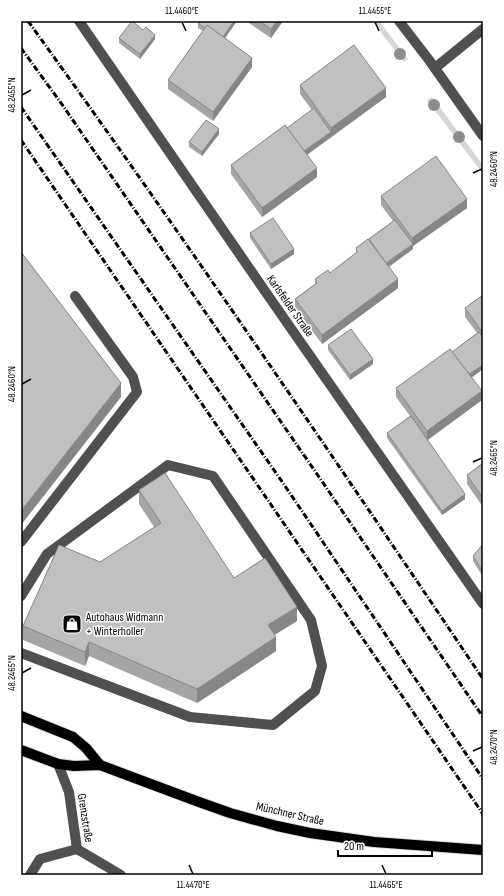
<svg xmlns="http://www.w3.org/2000/svg" width="504" height="896" font-family="'Sofia Sans Condensed',sans-serif">
  <style>
    .green { fill: #d7d7d7 }
    .lines { fill: none; stroke-linecap: round; stroke-linejoin: round }
    .major-casing { stroke: #dbdbdb; stroke-width: 12 }
    .minor { stroke: #505050; stroke-width: 10 }
    .major { stroke: #000; stroke-width: 10 }
    .rail { stroke: #000; stroke-width: 3; stroke-dasharray: 6 2 1 2; stroke-linecap: butt }
    .tree { fill: #8c8c8c }
    .wall { fill: #a5a5a5 }
    .shaded-wall { fill: #868686 }
    .building { fill: #c0c0c0; stroke: #868686 }
    .ticks { fill: none; stroke: #000; stroke-width: 1.5 }
    .labels { text-anchor: middle; dominant-baseline: central; stroke-width: 3; stroke-linejoin: round; paint-order: stroke }
    .street-label { font-size: 12px; fill: #000; stroke: #fff }
    .poi-label { font-size: 12px; fill: #000; stroke: #fff; text-anchor: start }
    .neatline { fill: none; stroke: #000; stroke-width: 1.5 }
    .ticks-label { font-size: 10px; text-anchor: middle; fill: #000 }
  </style>
  <rect width="100%" height="100%" fill="#fff"/>
  <g class="green">
    <path d="M372,21H379L408,59L404,62Z"/>
    <path d="M432,97L483,165V174L427,100Z"/>
  </g>
  <g class="lines">
    <g class="major-casing">
      <g id="major">
        <path d="M21,716L73,737L86,748L100,765"/>
        <path d="M21,750L58,764L74,766L100,765L199,802L230,813L277,826L310,833L374,842L483,850"/>
      </g>
    </g>
    <g class="minor">
      <path d="M79,21L267,294L483,604"/>
      <path d="M399,21L429,60L483,136"/>
      <path d="M435,68L483,29"/>
      <path d="M21,542L137,392L133,377L75,296"/>
      <path d="M21,596L47,554L168,465L213,476L311,620L322,666L315,691L273,725L190,717L21,653"/>
      <path d="M58,764L69,792L77,849L121,875"/>
      <path d="M30,875L40,859L77,849"/>
    </g>
    <use href="#major" class="major"/>
    <g class="rail">
      <path d="M28,21C184,237 334,458 483,679"/>
      <path d="M21,48L61,103L319,477L483,717"/>
      <path d="M21,107L283,483L483,779"/>
      <path d="M21,140L483,814"/>
    </g>
  </g>
  <g class="tree">
    <circle cx="400" cy="54" r="6"/>
    <circle cx="434" cy="105" r="6"/>
    <circle cx="459" cy="137" r="6"/>
  </g>
  <g class="wall">
    <path d="M246,21H283L271,38Z"/>
    <path d="M198,23L225,38L252,67L213,121L168,89V80L203,31L198,28Z"/>
    <path d="M119,38L155,39L140,59L119,43Z"/>
    <path d="M300,85L386,97L307,155L317,177L262,217L231,174V165L287,128L312,110L300,94Z"/>
    <path d="M219,134L202,156L189,147V142Z"/>
    <path d="M381,196L467,208L413,246V249L389,267L398,288L322,344L295,308V299L315,284V279L330,273L356,253V248L393,221L381,205Z"/>
    <path d="M250,233L294,254L271,269L250,238Z"/>
    <path d="M483,295V369L471,378L482,400L428,440L465,499L442,515L387,438V433L410,416L396,397V388L452,352L477,333L465,317V308Z"/>
    <path d="M328,345L373,364L350,380L328,350Z"/>
    <path d="M483,463V507L467,484V475Z"/>
    <path d="M139,490L234,578L297,621L274,635L276,651L197,703L89,656L85,666L23,640V626L100,562L154,527L139,504Z"/>
    <path d="M483,544V577L473,561V556Z"/>
  </g>
  <g class="shaded-wall">
    <path d="M234,21H237L221,44V39Z"/>
    <path d="M277,21H283L271,38V29Z"/>
    <path d="M155,35V39L140,59V54Z"/>
    <path d="M252,58V67L213,121V112Z"/>
    <path d="M386,88V97L331,137V128Z"/>
    <path d="M219,129V134L202,156V152Z"/>
    <path d="M331,132V137L302,158V153Z"/>
    <path d="M317,168V177L262,217V208Z"/>
    <path d="M467,199V208L413,246V249L385,269V265L412,245V238Z"/>
    <path d="M294,249V254L271,269V264Z"/>
    <path d="M398,279V288L322,344V335Z"/>
    <path d="M373,359V364L350,380V375Z"/>
    <path d="M483,365V369L468,380V376Z"/>
    <path d="M121,383V397L21,525V511Z"/>
    <path d="M482,391V400L427,440V431Z"/>
    <path d="M465,494V499L442,515V511Z"/>
    <path d="M297,607V621L268,639V625Z"/>
    <path d="M276,637V651L197,703V689Z"/>
    <path d="M89,642V656L85,666V652Z"/>
  </g>
  <g class="building">
    <path d="M132,21L143,30L146,27L155,35L140,54L119,38Z"/>
    <path d="M199,21H234L223,37L207,25L205,28L198,23Z"/>
    <path d="M259,21H277L271,29Z"/>
    <path d="M207,25L252,58L213,112L168,80Z"/>
    <path d="M354,45L386,88L331,128L300,85Z"/>
    <path d="M314,108L331,132L304,151L287,128Z"/>
    <path d="M206,120L219,129L202,152L189,142Z"/>
    <path d="M285,125L317,168L262,208L231,165Z"/>
    <path d="M436,156L467,199L412,238L381,196Z"/>
    <path d="M273,218L294,249L271,264L250,233Z"/>
    <path d="M395,220L413,244L386,263L369,239Z"/>
    <path d="M368,239L398,279L322,335L295,299L317,283L315,279L328,270L330,273L357,252L356,248Z"/>
    <path d="M21,252L121,383L21,511Z"/>
    <path d="M483,295V333L465,308Z"/>
    <path d="M351,329L373,359L350,375L328,345Z"/>
    <path d="M479,332L483,337V365L469,374L452,352Z"/>
    <path d="M450,349L482,391L427,431L396,388Z"/>
    <path d="M411,416L465,494L442,511L387,433Z"/>
    <path d="M483,463V498L467,475Z"/>
    <path d="M165,473L234,578L265,558L297,607L268,625L276,637L197,689L89,642L85,652L23,626L59,545L100,562L161,523L139,490Z"/>
    <path d="M483,544V572L473,556Z"/>
  </g>
  <path class="ticks" d="M182,22L186,31M375,22L379,31M22,95L31,90M473,173L482,169M22,384L31,379M473,462L482,458M22,673L31,668M473,751L482,747M189,865L193,874M382,865L386,874"/>
  <defs>
    <g id="shop-square" transform="scale(1)"><rect x="-9" y="-9" width="18" height="18" rx="4" fill="#000" stroke="#fff"/><path d="M-5-2.5h2.3a2.7 3.5 0 0 1 5.4 0H5L5.5 6h-11ZM-1.5-2.5h3a1.5 2.3 0 0 0-3 0Z" fill="#fff"/></g>
  </defs>
  <g fill-rule="evenodd">
    <use href="#shop-square" x="72" y="624"/>
  </g>
  <g class="labels">
    <g class="street-label">
      <text transform="translate(290 306) rotate(55)">Karlsfelder Straße</text>
      <text transform="translate(290 814) rotate(13)">Münchner Straße</text>
      <text transform="translate(85 818) rotate(81)">Grenzstraße</text>
    </g>
    <g class="poi-label">
      <text x="86" y="617">Autohaus Widmann<tspan x="86" dy="14">+ Winterholler</tspan></text>
    </g>
  </g>
  <rect width="504" height="896" fill="none" stroke="#ffffff" stroke-width="44"/>
  <path d="M338 850v6h94v-6" fill="none" stroke="#000000" stroke-width="2"/>
  <text x="344" y="850" font-size="12" fill="#000000" stroke="#ffffff" stroke-width="3" paint-order="stroke">20 m</text>
  <rect x="22" y="22" width="460" height="852" class="neatline"/>
  <g class="ticks-label">
    <text x="182" y="14">11.4460°E</text>
    <text x="375" y="14">11.4455°E</text>
    <text transform="translate(11 95) rotate(-90)" y="4">48.2455°N</text>
    <text transform="translate(493 169) rotate(-90)" y="4">48.2460°N</text>
    <text transform="translate(11 384) rotate(-90)" y="4">48.2460°N</text>
    <text transform="translate(493 458) rotate(-90)" y="4">48.2465°N</text>
    <text transform="translate(11 673) rotate(-90)" y="4">48.2465°N</text>
    <text transform="translate(493 747) rotate(-90)" y="4">48.2470°N</text>
    <text x="193" y="888">11.4470°E</text>
    <text x="386" y="888">11.4465°E</text>
  </g>
</svg>
